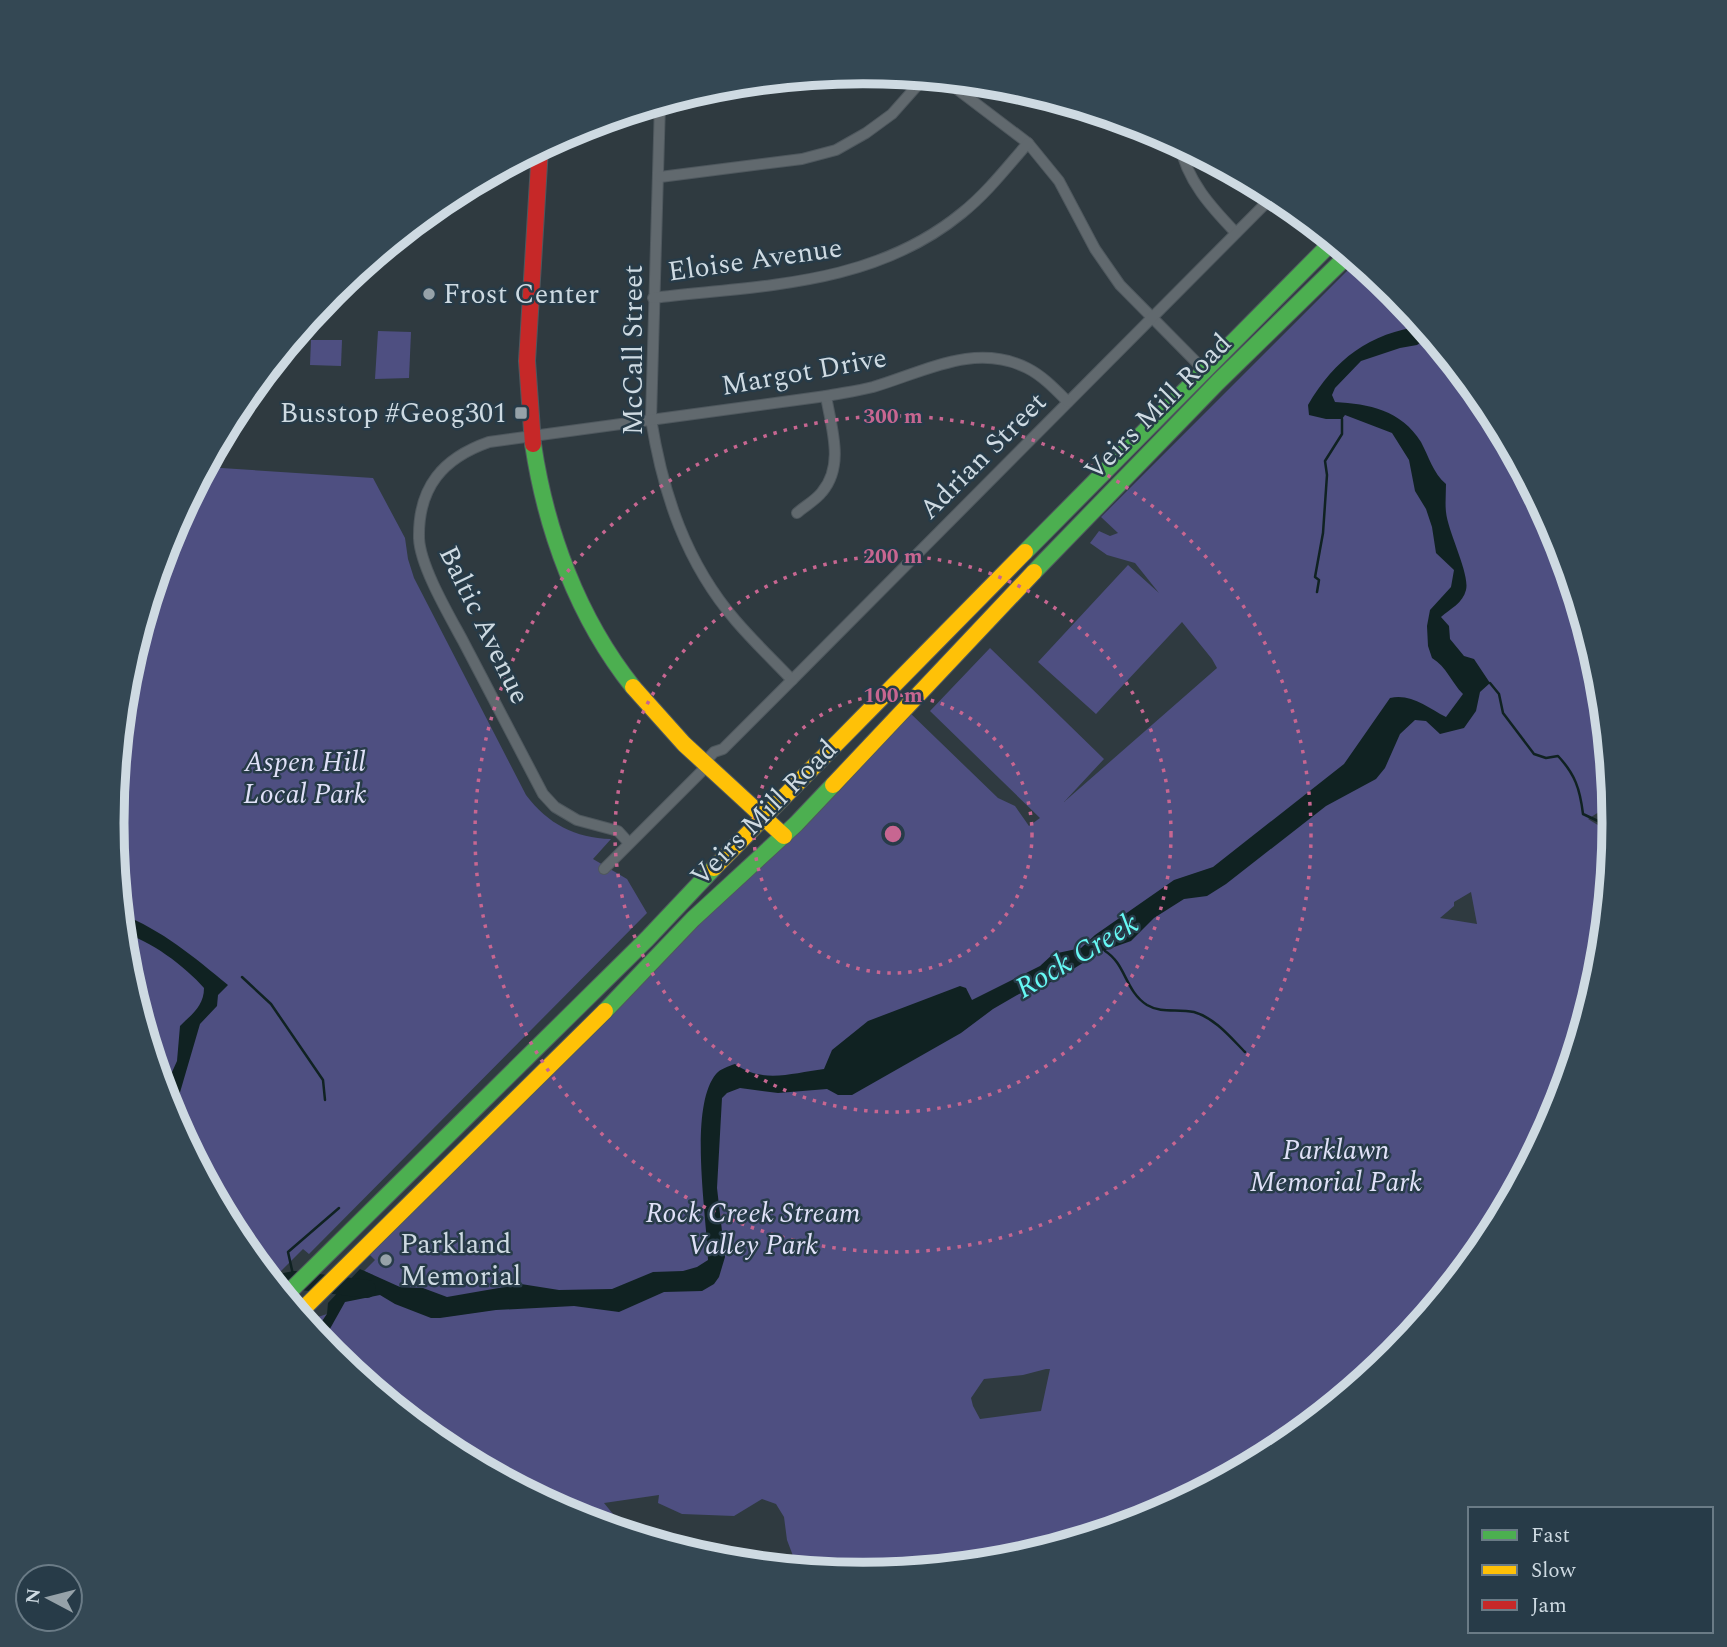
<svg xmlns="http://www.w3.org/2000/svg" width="1727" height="1647" font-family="Spectral,serif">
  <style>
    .green { fill: #4e4f81; fill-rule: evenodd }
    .water { fill: #102222 }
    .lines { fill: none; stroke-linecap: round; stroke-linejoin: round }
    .stream { stroke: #102222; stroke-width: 2.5 }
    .river { stroke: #102222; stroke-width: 18 }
    .street-casing { stroke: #4f585e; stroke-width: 12 }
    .fast-casing { stroke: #4f585e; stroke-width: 18 }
    .slow-casing { stroke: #4f585e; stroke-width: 18 }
    .jam-casing { stroke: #4f585e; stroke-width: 18 }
    .street { stroke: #61696e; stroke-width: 10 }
    .fast { stroke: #4caf50; stroke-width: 16 }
    .slow { stroke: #ffc107; stroke-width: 16 }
    .jam { stroke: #c62828; stroke-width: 16 }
    .ring { fill: none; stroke: #c76691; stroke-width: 3.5; stroke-dasharray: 3.5 7 }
    .poi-dot { fill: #96a2a9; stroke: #273b48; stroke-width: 2.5 }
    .labels { text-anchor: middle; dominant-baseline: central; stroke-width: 5; stroke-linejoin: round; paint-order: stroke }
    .street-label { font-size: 28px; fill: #cedae2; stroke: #273b48 }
    .poi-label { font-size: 28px; fill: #cedae2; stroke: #273b48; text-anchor: start }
    .park-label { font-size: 28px; font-style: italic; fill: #e0e1f8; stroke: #273b48 }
    .water-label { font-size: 30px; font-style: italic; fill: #66f8f3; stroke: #273b48 }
    .rim { fill: none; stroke: #cedae2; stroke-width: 9 }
    .centre { fill: #c76691; stroke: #273b48; stroke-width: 3.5 }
    .ring-label { font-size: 21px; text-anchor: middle; font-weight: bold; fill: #c76691; stroke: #273b48; stroke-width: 5; stroke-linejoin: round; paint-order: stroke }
  </style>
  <rect width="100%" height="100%" fill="#2f3a40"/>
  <g class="green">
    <path d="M1357,261L1395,292L1489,406L1558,536L1601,677L1613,803L1588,819L1601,827L1613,848L1601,971L1558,1112L1488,1241L1395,1355L1281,1449L1151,1518L1010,1561L863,1575L798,1569L787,1540L784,1517L776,1504L762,1499L734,1516L682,1514L658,1503L659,1495L604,1503L613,1514L610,1528L583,1520L569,1507L558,1509L446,1448L332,1355L304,1321L311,1314L315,1318L327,1314L321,1323L373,1275L364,1271L375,1260L369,1254L908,711L998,798L1015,806L1029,826L1040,818L930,711L990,648L1104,759L1064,802L1217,668L1212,659L1182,622L1096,714L1038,662L1128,565L1159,593L1135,563L1107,555L1090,543L1099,531L1110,536L1118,533L1101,517ZM1471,892L1477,924L1440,918L1454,906V902ZM1046,1369H1050L1041,1411L980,1419L973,1406L971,1398L984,1379L1023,1375Z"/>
    <path d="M378,331L411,332L409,378L375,379Z"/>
    <path d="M311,340H342L341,366L310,365Z"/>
    <path d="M206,467L373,478L405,538L408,559L414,578L526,795C548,824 575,838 611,839L593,859L627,879L647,913L309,1254L303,1249L281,1271V1277L276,1276L271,1281L238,1241L169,1111L126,970L112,823L126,676L169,535Z"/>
  </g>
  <g class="water">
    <path d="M1423,326L1431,336L1417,345L1400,348L1361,361L1335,388L1332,395L1335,402C1369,404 1401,410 1421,442C1429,457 1433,473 1446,484C1446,493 1445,503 1446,512C1448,532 1470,574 1466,590C1463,603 1450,609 1441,617L1449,626L1450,639L1464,656L1474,659L1490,683L1480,692L1476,711L1464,728L1440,734L1426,721L1415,720L1400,734L1385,768L1376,779L1326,806L1226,884L1207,896L1184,899L1154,918L1131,941L1100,952L1056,980L1019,994L993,1009L961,1033L852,1095H838L827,1089L778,1093L740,1088L727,1093L722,1098L717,1188L725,1257L719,1277L714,1284L702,1291L664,1292L619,1312L574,1306L496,1310L440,1318H431L395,1304L380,1295L345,1302L322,1343L314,1333L327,1314L328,1303L360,1269L400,1287L423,1288L447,1297L521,1284L559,1290L612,1289L653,1272L683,1271L697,1267L708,1260C707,1216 688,1108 716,1074C720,1069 729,1066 735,1064C763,1084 792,1073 824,1069L832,1050L868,1021L960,986L966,988L972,1000L1040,966L1053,954L1081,948L1095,935L1174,880L1213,867L1344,764L1390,698C1411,693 1428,708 1446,717L1463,694C1451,682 1447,667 1432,658L1428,646L1427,626L1430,610L1451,587L1454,570L1436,553L1432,527L1426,509L1415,491L1409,460L1392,433L1345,415L1342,419H1326L1309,415L1308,405C1335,359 1369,333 1423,326Z"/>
    <path d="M121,914C162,930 194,957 228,985L218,995L217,1006L200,1024L176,1106L168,1107L163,1092L177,1061L180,1026C192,1014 204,1006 204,988C186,967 149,939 122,933Z"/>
  </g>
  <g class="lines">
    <g class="stream">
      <path d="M1317,592L1319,580L1315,577L1323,533L1327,475L1325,461L1342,434V419"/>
      <path d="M1490,683L1499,694L1503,713L1534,754L1546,758L1558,756C1575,774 1580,789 1583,814L1615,829"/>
      <path d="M1105,951C1126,964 1125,991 1147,1005C1162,1014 1178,1008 1194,1012C1215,1018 1231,1038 1245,1052"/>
      <path d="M242,977L271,1004L323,1080L325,1100"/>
      <path d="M294,1279L288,1252L339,1208"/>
    </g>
    <path class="river" d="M274,1284L294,1280L367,1289"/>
    <g class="street-casing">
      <g id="street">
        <path d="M945,80L1028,143L1059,181L1095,249L1120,285L1204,370"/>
        <path d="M660,103L651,419C663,494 686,563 736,621C754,642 773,660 792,680"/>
        <path d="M1180,144C1186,180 1212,208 1236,233"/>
        <path d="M660,177L802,159L836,150L866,133L892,114L924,78"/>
        <path d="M653,298C762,285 873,286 962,213C987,193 1007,167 1028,143"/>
        <path d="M797,513C805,506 816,500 822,492C845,465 831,427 826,396"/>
        <path d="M704,763L714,752L723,749L792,680L1274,195"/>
        <path d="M629,843L618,831L577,820L555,807L543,794C516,743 490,692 463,641C449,615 420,566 419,538C418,487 443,458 489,442L826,396C841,393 858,391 873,387C924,372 975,342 1027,368C1043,376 1056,390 1068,402"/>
        <path d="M604,869L707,766"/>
      </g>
    </g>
    <g class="fast-casing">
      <g id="fast">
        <path d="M533,444C546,531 578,618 633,687"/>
        <path d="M1025,552L1333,241"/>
        <path d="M1034,572L1218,382L1349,254"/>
        <path d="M605,1011L693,919L796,824L833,785"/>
        <path d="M284,1297L647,939L714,868"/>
      </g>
    </g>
    <g class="slow-casing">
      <g id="slow">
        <path d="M633,687L684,744L784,836"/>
        <path d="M833,785L1034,572"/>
        <path d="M714,868L1025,552"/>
        <path d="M298,1314L605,1011"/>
      </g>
    </g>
    <g class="jam-casing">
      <path id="jam" d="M533,444L527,361L540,148"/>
    </g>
    <use href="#street" class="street"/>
    <use href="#fast" class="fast"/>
    <use href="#slow" class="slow"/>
    <use href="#jam" class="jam"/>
  </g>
  <g class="ring">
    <circle cx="893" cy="834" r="139"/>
    <circle cx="893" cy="834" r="278"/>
    <circle cx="893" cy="834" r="418"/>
  </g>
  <g class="poi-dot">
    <circle cx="429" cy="294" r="7"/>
    <rect x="514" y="406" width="14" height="14" rx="3.5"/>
    <circle cx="386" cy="1260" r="7"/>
  </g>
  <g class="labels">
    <g class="street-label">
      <text transform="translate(755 260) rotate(-8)">Eloise Avenue</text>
      <text transform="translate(633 350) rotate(-90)">McCall Street</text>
      <text transform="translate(804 372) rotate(-10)">Margot Drive</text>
      <text transform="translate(1158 407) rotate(-45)">Veirs Mill Road</text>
      <text transform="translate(983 456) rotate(-45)">Adrian Street</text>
      <text transform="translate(484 625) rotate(64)">Baltic Avenue</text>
      <text transform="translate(764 813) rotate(-45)">Veirs Mill Road</text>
    </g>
    <g class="poi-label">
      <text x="443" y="294">Frost Center</text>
      <text x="507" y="413" text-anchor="end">Busstop #Geog301</text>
      <text x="400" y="1244">Parkland<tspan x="400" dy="32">Memorial</tspan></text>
    </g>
    <g class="park-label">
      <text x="305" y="762">Aspen Hill<tspan x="305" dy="32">Local Park</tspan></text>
      <text x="1336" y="1150">Parklawn<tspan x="1336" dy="32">Memorial Park</tspan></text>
      <text x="753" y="1213">Rock Creek Stream<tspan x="753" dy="32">Valley Park</tspan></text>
    </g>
    <g class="water-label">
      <text transform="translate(1077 956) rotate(-31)">Rock Creek</text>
    </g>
  </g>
  <path d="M0 0H1727V1647H0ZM124 823a739 739 0 1 1 1478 0a739 739 0 1 1-1478 0Z" fill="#344854" fill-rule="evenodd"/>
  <path class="rim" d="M124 823a739 739 0 1 1 1478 0a739 739 0 1 1-1478 0Z"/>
  <circle cx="893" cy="834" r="10" class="centre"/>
  <g class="ring-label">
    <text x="893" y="423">300 m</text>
    <text x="893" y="563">200 m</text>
    <text x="893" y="702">100 m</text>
  </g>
  <rect x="1468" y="1507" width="245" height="126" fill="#273b48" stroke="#6a7b86" stroke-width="2"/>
  <rect x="1482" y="1530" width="35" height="10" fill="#4caf50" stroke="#6a7b86" stroke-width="2"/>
  <text x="1531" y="1542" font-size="21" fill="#cedae2">Fast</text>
  <rect x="1482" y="1565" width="35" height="10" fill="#ffc107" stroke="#6a7b86" stroke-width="2"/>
  <text x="1531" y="1577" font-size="21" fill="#cedae2">Slow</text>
  <rect x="1482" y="1600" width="35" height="10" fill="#c62828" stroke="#6a7b86" stroke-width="2"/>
  <text x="1531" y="1612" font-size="21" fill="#cedae2">Jam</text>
  <g transform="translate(49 1598) rotate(277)"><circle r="33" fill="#273b48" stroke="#6a7b86" stroke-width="2"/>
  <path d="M0-5L12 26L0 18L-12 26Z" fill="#96a2a9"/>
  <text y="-10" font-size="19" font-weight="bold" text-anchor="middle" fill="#cedae2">N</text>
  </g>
</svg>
